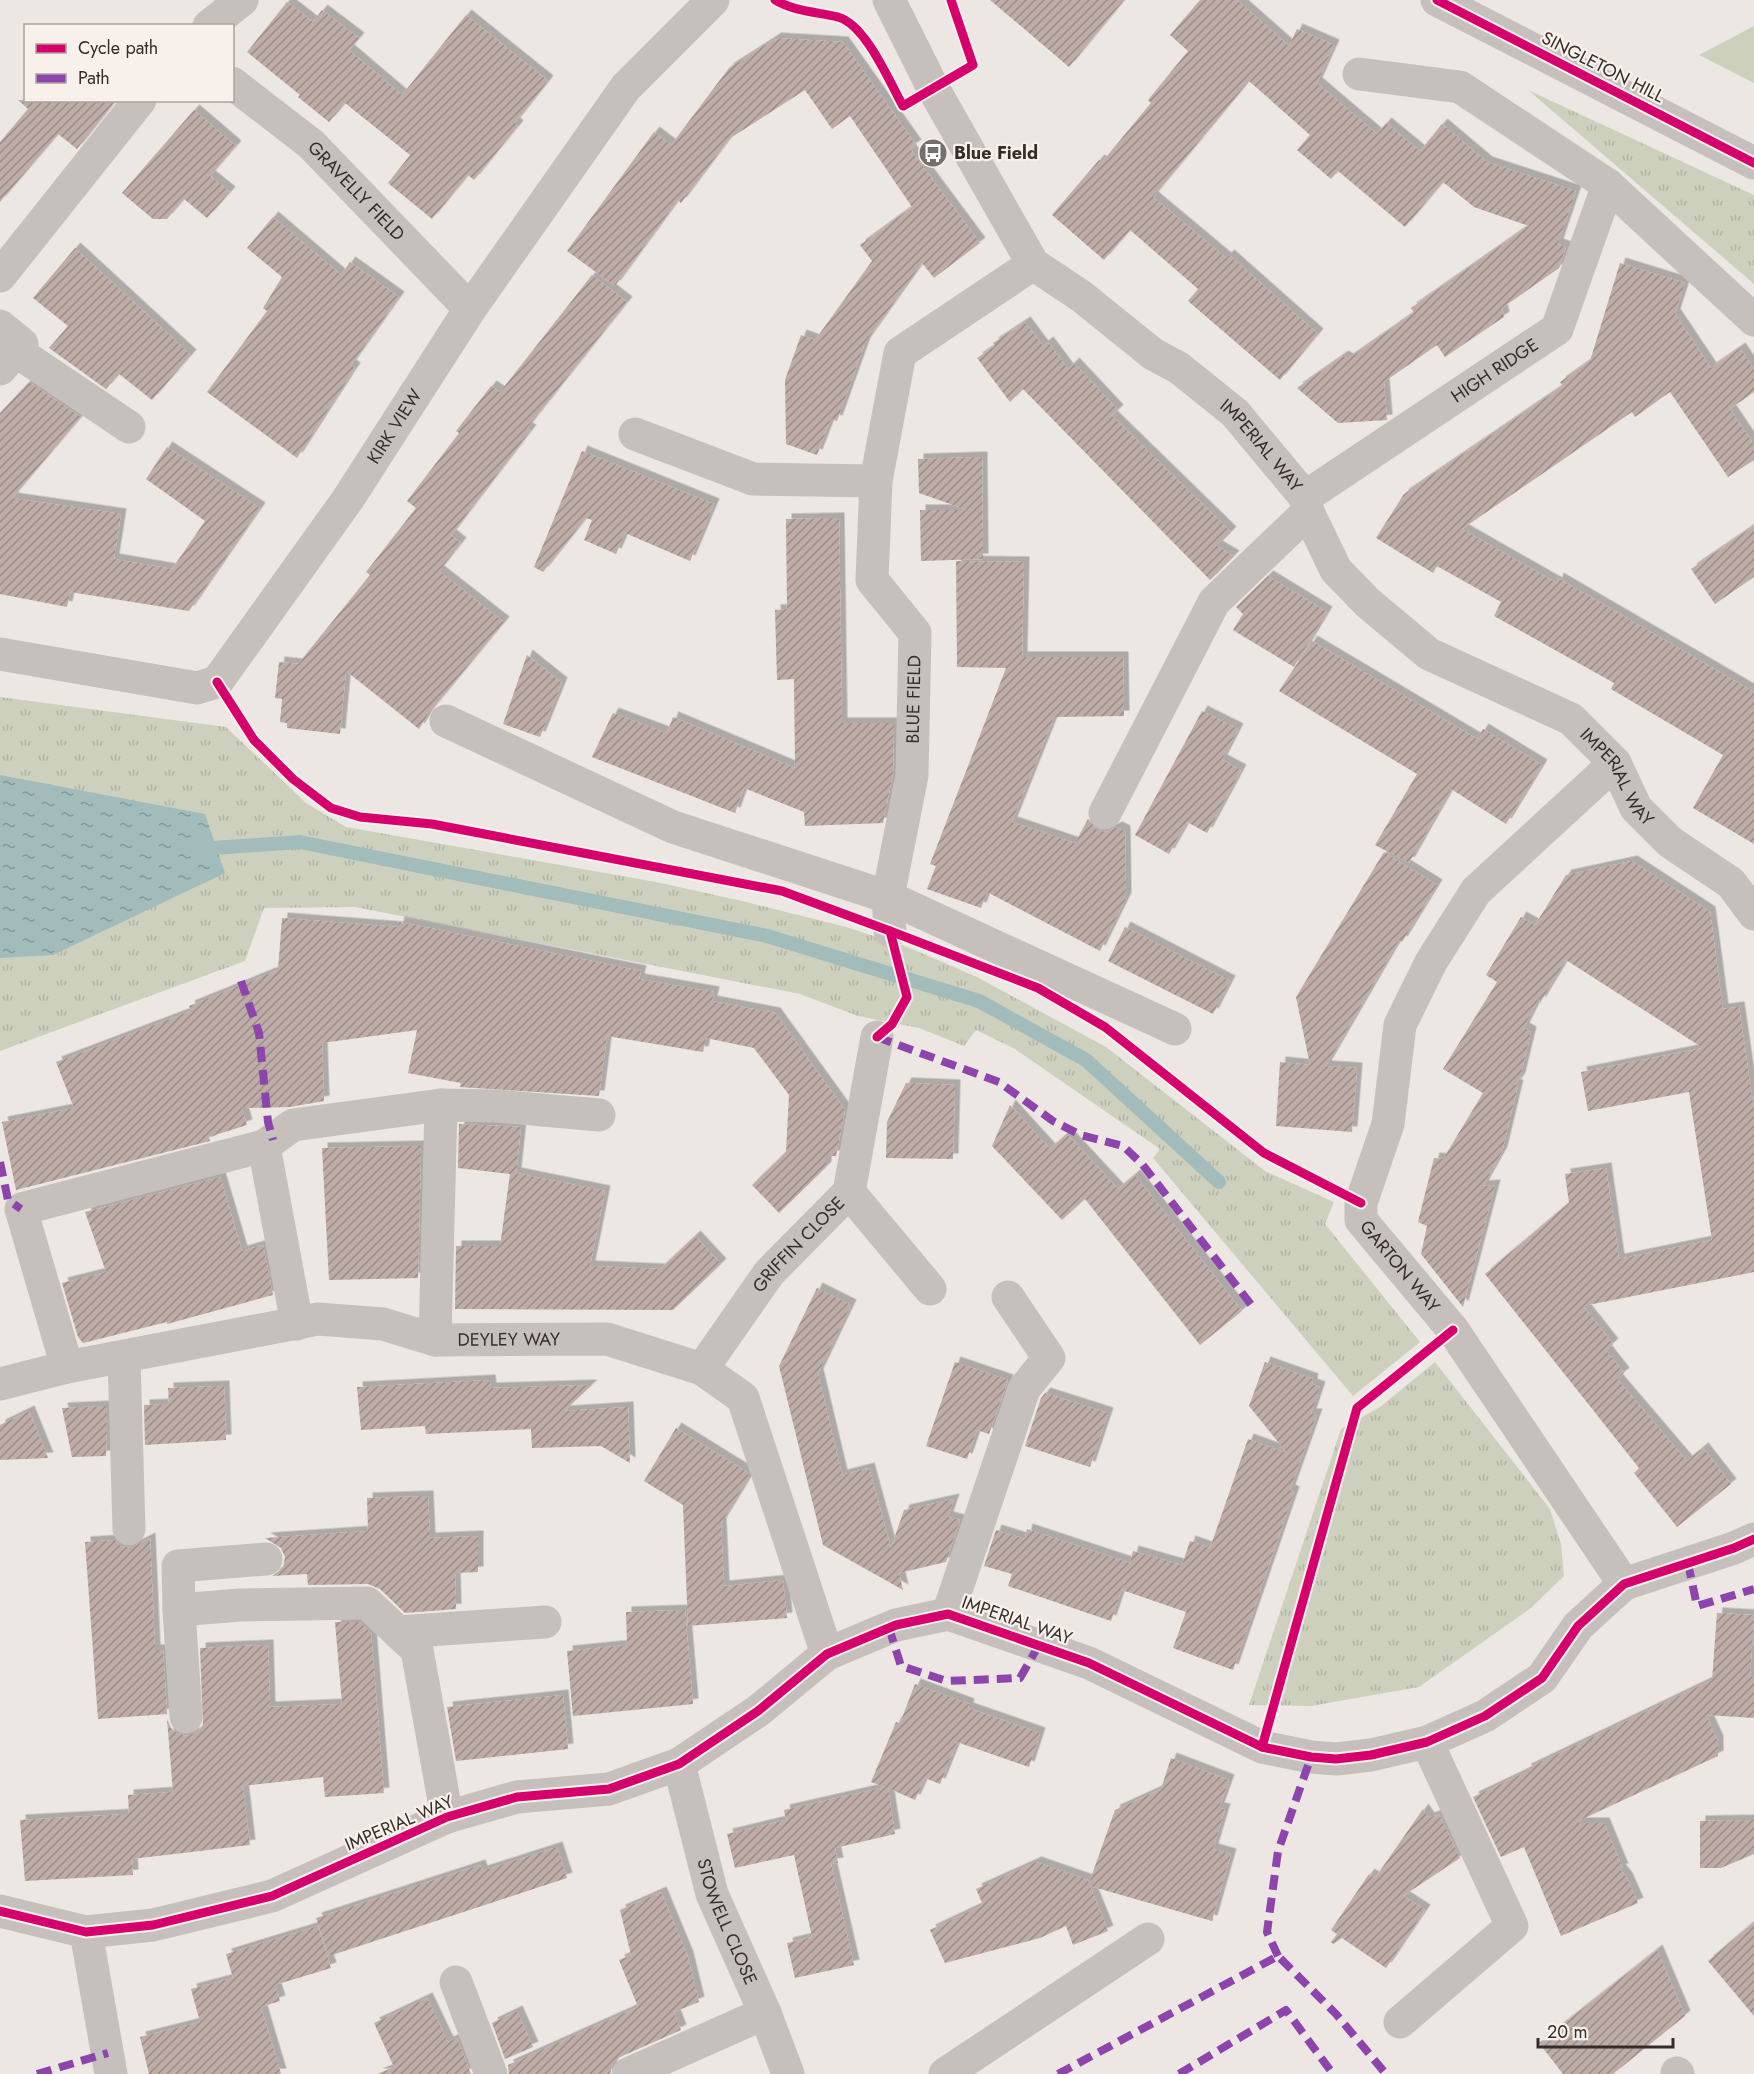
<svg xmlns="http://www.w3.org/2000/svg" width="1754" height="2074" font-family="Jost,sans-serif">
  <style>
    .grass { fill: url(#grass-tufts) }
    .green { fill: #ced0be }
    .water { fill: url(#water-ripples) }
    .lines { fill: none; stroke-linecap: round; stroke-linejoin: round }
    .stream { stroke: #a1bcba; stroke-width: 14 }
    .building { fill: url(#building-hatch); filter: url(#shadow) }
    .minor { stroke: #c5c0bc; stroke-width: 33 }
    .quiet { stroke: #8e44ad; stroke-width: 8; stroke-dasharray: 15 8; stroke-linecap: butt }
    .cycleway-casing { stroke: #f8f1eb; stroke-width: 13 }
    .cycleway { stroke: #d6006c; stroke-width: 9 }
    .labels { text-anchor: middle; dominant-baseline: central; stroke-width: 4.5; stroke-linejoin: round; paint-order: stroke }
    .street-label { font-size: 18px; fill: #362d2a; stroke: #f8f1eb }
    .poi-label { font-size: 18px; font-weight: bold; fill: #362d2a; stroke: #f8f1eb; text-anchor: start }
  </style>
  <defs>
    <pattern id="grass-tufts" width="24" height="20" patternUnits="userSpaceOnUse" patternTransform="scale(1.5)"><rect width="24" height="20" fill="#ced0be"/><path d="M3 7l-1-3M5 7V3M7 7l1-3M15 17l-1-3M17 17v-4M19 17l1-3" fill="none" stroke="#b2b3a3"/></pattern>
    <pattern id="water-ripples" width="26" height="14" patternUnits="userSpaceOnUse" patternTransform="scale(1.5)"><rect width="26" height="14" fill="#a1bcba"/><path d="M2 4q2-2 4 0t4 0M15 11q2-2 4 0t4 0" fill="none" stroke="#849997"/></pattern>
    <pattern id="building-hatch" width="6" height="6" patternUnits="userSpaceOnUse" patternTransform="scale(1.5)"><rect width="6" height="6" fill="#beaca6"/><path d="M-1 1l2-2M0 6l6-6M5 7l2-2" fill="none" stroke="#9b8c87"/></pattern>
    <filter id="shadow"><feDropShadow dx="5.5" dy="-5.5" stdDeviation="0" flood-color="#0004"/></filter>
  </defs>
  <rect width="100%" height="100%" fill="#ece7e3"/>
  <g class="grass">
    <path d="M1528,90L1754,195V284Z"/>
    <path d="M0,697L226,727L306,803L346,827L656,882L742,901L846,927L905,946L977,977L1106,1047L1265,1171L1334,1202L1325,1224L1420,1342L1353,1396L1153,1158L1160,1149L1015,1049L976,1030L964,1046L919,1028L858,1016L800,994L355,907L264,908L245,961L0,1051Z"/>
    <path d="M1435,1362L1550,1509L1561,1544L1564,1576L1531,1608L1419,1687L1311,1706L1249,1705L1341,1429L1380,1407Z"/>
  </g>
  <path class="green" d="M1754,26V83L1699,55Z"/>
  <path class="water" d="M0,775L205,814L225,873L53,955L0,958Z"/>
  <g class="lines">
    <path class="stream" d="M199,849L300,842L767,936L979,1001L1086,1060L1219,1182"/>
  </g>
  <g class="building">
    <path d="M990,0H1124L1069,67Z"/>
    <path d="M1200,0H1237L1289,46L1297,29L1334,45L1317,83L1377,134L1386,123L1420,151L1442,124L1487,162L1576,191L1558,244L1566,247L1559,268L1502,308L1504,317L1445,357L1437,345L1384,382L1387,420L1338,423L1297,388L1343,356L1348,359L1414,313L1411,308L1529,226L1474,207L1443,182L1405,227L1338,171L1331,179L1297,150L1310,135L1249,81L1153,197L1226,258L1229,255L1318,334L1280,380L1188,301L1198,289L1130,230L1104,260L1052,215L1099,160L1102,162L1151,103L1148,100L1188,51L1170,35Z"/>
    <path d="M287,2L313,22L322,10L359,38L349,50L402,95L466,15L548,81L515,123L518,126L474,180L468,175L432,219L388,183L410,155L345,103L329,122L298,97L300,95L247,52Z"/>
    <path d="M776,38L843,42L916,145L910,149L980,243L934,278L922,263L865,343L837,421L831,419L817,455L786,444L785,380L801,335L815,340L872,261L860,245L912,207L850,116L832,129L805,90L729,139L681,203L678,200L615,286L567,251L654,132L671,145L729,68Z"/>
    <path d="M18,100H116L77,149L58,134L0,202V142L28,109Z"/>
    <path d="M194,110L236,146L210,176L230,192L207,218L184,199L167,219H153L122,193Z"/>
    <path d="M273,217L341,275L350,262L399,297L351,365L355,368L297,458L207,392L267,311L263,308L282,277L247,248Z"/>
    <path d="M75,248L191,355L152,400L119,374L106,389L49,348L68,326L33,298Z"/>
    <path d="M1620,263L1685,283L1675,314L1711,368L1740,348L1754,369V392L1730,409L1754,445V460L1728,477L1670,392L1635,417L1632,412L1462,529L1557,583L1558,578L1754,692V844L1693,808L1723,755L1611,689L1614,683L1494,616L1501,602L1437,566L1433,573L1376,538L1404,494L1563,386L1560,382L1590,361Z"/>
    <path d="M592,275L627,302L527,428L531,430L451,535L461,543L439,571L504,622L429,713L419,729L346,671L340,734L287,728V723L280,722L282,699L275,698L279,662L298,664L370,575L366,572L416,508L407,501L459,433L456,431L491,386L500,392Z"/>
    <path d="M1025,322L1043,346L1048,342L1068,369L1074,363L1118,410L1112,416L1231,532L1217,546L1234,556L1210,580L1023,389L1010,402L977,358L995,346L993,343Z"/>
    <path d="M29,382L81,417L12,498L121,514L114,559L172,569L205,521L146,479L167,447L260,508L189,611L70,592L67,607L0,594V413Z"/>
    <path d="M582,451L714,504L690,561L625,533L616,554L584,540L592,520L586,518L543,572L534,567Z"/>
    <path d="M982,457L983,559L921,561L920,510H967L919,493L918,459Z"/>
    <path d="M839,518L842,723H894L893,773L883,823L805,826L804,812L744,788L735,813L592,757L613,713L667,733L673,717L795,768L794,679L777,680L775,610L787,609L786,519Z"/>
    <path d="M1754,526V577L1715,604L1691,569Z"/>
    <path d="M956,561L1024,562L1022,657H1123L1124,716L1054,717L1012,822L1075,843L1088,819L1097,830L1106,832L1117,827L1125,831L1126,898L1100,951L987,892L981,908L927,889L936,866L930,864L1006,668L957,667Z"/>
    <path d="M1268,576L1327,612L1294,667L1233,630L1243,614L1236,607Z"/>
    <path d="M1312,641L1477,739L1483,729L1542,765L1506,824L1451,789L1409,863L1375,845L1417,774L1279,691Z"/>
    <path d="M527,655L562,683L540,737L503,724Z"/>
    <path d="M1202,711L1238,729L1222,760L1241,770L1207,833L1187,822L1169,854L1135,835Z"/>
    <path d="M1384,852L1437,885L1402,942L1399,940L1326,1066L1357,1068L1352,1132L1276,1126L1280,1062L1310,1065L1296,997Z"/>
    <path d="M1632,861L1710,912L1723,1009L1739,1007L1754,1110V1272L1583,1306L1613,1344L1606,1350L1624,1373L1617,1379L1687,1461L1703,1448L1731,1484L1677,1527L1634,1473L1639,1468L1485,1274L1569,1203L1565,1174L1606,1168L1619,1259L1712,1240L1689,1092L1588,1111L1581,1072L1703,1048L1566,960L1540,1003L1539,998L1524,1028L1531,1032L1520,1078L1515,1085H1518L1502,1152L1483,1186L1495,1185L1463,1307L1421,1254L1427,1226L1418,1222L1434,1158L1443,1159L1483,1093L1443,1069L1497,982L1486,975L1501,950L1521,917L1535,925L1566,875Z"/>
    <path d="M282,918L398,927L399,922L435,929L641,971L639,979L714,992L712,1001L775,1013L845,1110L836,1156H826V1167L779,1213L752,1185L786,1152L789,1095L754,1048L706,1038L703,1052L607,1036L599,1096L460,1087L461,1083L408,1073L417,1030L322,1043L324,1101L290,1107L242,1108L247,1125L209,1137L210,1141L16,1190L2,1122L74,1108L56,1062L191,1011L189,1006L278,970Z"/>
    <path d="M1125,927L1230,981L1213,1014L1108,961Z"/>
    <path d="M906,1083L955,1085L953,1159L886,1158L887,1122Z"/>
    <path d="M1010,1105L1050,1149L1067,1134L1118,1189L1135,1175L1242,1311L1200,1345L1085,1199L1062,1220L992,1146Z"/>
    <path d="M459,1124L521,1127L516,1173L605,1191L590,1266L660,1269L695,1236L721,1264L673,1310L455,1309L456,1246H500L510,1174L458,1168Z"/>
    <path d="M421,1146L418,1278L329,1280L322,1148Z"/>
    <path d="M220,1177L242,1251L263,1245L273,1295L167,1324V1322L83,1343L78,1337L62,1283L106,1272L85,1212Z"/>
    <path d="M817,1288L851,1305L818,1374L842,1475L869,1468L891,1548L904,1510L954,1499L948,1517L960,1520L946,1562L899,1573L903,1590L823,1545L779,1366Z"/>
    <path d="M955,1362L1008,1380L989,1434L977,1430L967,1459L926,1446Z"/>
    <path d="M1265,1362L1313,1379L1312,1384L1320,1387L1311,1414H1317L1290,1490L1294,1492L1233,1670L1173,1648L1186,1612L1122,1590L1126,1576L1111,1621L1008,1586L1012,1574L984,1566L996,1530L1025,1539L1027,1529L1130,1563L1133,1551L1182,1565L1190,1541L1210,1548L1248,1439L1287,1453L1249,1406Z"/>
    <path d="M490,1380L491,1388L592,1385L564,1411L628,1407L630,1463L601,1446L532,1448L531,1429L426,1434L425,1426L361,1430L357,1387Z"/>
    <path d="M224,1386L226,1440L145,1445L144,1405L169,1404L168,1388Z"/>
    <path d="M1045,1393L1108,1413L1090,1467L1025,1446L1041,1398Z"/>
    <path d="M107,1406L106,1456L72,1457L62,1408Z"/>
    <path d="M29,1411L48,1458L0,1460V1425Z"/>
    <path d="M676,1428L747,1472L749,1477L721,1523L724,1586L783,1580L787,1618L688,1626L683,1505L644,1481Z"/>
    <path d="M428,1496L430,1538L478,1536V1572L455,1573L456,1609L405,1613L380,1589L368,1584L308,1585L307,1574L272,1576L283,1568L285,1557L281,1548L265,1538L368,1531L367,1498Z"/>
    <path d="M150,1538L155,1650H163L167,1714L98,1719L85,1542L115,1540L121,1546L130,1548Z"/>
    <path d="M685,1610L693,1704L573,1716L567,1651L627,1645L626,1612Z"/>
    <path d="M1717,1613L1754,1615L1750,1677H1754V1718L1706,1715L1718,1741V1756L1574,1823H1604L1623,1869H1620L1627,1878L1638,1903L1561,1936L1524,1847L1501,1857L1473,1797L1526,1772V1769L1712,1680Z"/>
    <path d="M335,1622H360L371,1633L384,1793L325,1797L323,1777L243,1786L250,1845L132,1859L133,1875L25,1881L20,1820L129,1814L128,1795L173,1792L167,1719L171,1728L177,1733L187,1736L197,1732L203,1725L200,1648L268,1645L270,1707L342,1704Z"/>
    <path d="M915,1684L969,1704L968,1708L1040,1733L1029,1767L957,1742L940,1784L925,1778L915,1800L888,1788L895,1834L835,1848L838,1863L831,1864L854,1965L795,1978L787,1943L812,1937L794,1855L735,1868L727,1834L786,1820L784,1810L885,1787L871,1782L896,1722L900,1723Z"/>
    <path d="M563,1695L568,1749L456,1761L447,1707Z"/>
    <path d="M1171,1758L1229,1780L1219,1808L1225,1809L1213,1849L1231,1854L1212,1921L1090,1886L1108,1931L1073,1945L1066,1926L1040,1938L945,1963L930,1930L983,1905L976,1889L1036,1862L1088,1880L1089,1883L1115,1810L1161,1789Z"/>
    <path d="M1423,1809L1429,1818L1439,1814L1460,1858L1403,1896L1425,1910L1386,1968L1342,1938L1333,1944L1331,1942L1337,1934L1331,1930L1369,1874L1375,1878Z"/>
    <path d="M1754,1820V1854L1721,1868H1700V1821Z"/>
    <path d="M557,1847L567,1878L329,1956L316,1918L480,1865L482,1871Z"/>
    <path d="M661,1892L688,1957L699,2002L674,2012L681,2030L620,2057L613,2063L610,2074H509L508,2065L638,2007L619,1960L631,1955L620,1910Z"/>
    <path d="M1754,1922V2016L1708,1961Z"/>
    <path d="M318,1926L331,1968L275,1985L280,2001L261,2007L281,2074H149L140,2037L200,2022L191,1989L233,1978L226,1954Z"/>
    <path d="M1657,1950L1685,2016L1613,2074H1563L1539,2043Z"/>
    <path d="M427,1998L448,2042L457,2038L471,2074H377L394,2067L374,2023Z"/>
    <path d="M517,2011L533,2047L505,2059L492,2023Z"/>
  </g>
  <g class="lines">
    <g class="minor">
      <path id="s1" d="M889,0L933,88L1033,264L1081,296L1153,354L1179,368L1235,413L1305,497L1308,512L1336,570L1368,603L1429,654L1571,719L1615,763L1636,808L1670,842L1731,883L1754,914"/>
      <path d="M1437,0L1754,163"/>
      <path d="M209,26L242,0"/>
      <path d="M1359,74L1460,87L1608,185L1754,320"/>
      <path id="s2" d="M232,83L311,144L470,309"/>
      <path d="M0,276L140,100"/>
      <path d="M0,326L22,344L0,369"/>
      <path d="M16,351L129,427"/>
      <path d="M635,434L753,479L876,481"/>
      <path id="s3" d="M1305,497L1557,329L1608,185"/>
      <path id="s4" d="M0,654L197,688L217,682L348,499L470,309L626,87L713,0"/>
      <path d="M446,721L673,827L888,897L1175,1029"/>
      <path id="s5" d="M1615,763L1476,891L1431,962L1400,1025L1388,1124L1361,1203V1220L1453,1330L1624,1584"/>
      <path d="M1105,813L1214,602L1308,512"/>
      <path id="s6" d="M890,931L888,897L912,775L915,633L872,580L876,481L900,353L1033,264"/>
      <path d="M849,1192L930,1289"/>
      <path d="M297,1324L264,1146L293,1125L441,1105L497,1106L599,1115"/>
      <path d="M435,1340L441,1105"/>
      <path d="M124,1357L129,1529"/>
      <path d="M67,1367L21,1209L264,1146"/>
      <path id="s7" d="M702,1369L769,1273L849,1192L877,1037"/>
      <path id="s8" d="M0,1384L67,1367L318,1319L383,1324L435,1340L607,1339L702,1369L743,1398L827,1654"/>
      <path d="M266,1559L178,1566L179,1610L240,1605L367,1603L417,1650L447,1817"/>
      <path d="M179,1610L186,1717"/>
      <path d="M948,1614L1024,1389L1049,1358L1008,1297"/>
      <path d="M398,1632L545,1622"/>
      <path id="s9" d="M679,1764L712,1894L765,2013L788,2074"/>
      <path d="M0,1911L86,1932L153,1925L272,1896L447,1817L517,1797L609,1789L679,1764L758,1711L827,1654L896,1625L948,1614L1089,1663L1262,1747L1311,1757L1336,1759L1371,1755L1427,1742L1485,1716L1542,1678L1578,1626L1624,1584L1734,1548L1754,1539"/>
      <path d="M86,1932L111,2074"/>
      <path d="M456,1982L491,2074"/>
      <path d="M1400,2022L1512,1926L1427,1742"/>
      <path d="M1677,2073L1678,2074"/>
      <path d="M628,2074L765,2013"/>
      <path d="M945,2074L1148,1939"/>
    </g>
    <g class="quiet">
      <path d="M241,981L259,1033L268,1122L273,1140"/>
      <path d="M877,1037L999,1082L1053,1121L1081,1135L1123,1146L1142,1164L1253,1307"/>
      <path d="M0,1162L8,1200L21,1209"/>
      <path d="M1688,1563L1697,1606L1754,1589"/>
      <path d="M889,1628L901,1666L947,1681L1020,1678L1039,1645"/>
      <path d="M1278,1956L1267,1932L1278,1851L1311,1757"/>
      <path d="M37,2074L108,2053"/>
      <path d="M1058,2074L1278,1956L1336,2014L1386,2074"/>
      <path d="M1179,2074L1286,2010L1333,2074"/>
    </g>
    <g class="cycleway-casing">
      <g id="cycleway">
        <path d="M775,0C793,11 817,12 838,17C866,25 889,81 903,106L973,65L951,0"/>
        <path d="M1437,0L1754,163"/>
        <path d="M217,682L254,740L293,779L331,808L360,817L432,824L782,891L890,931L1038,988L1105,1027L1264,1153L1361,1203"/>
        <path d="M877,1037L892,1024L907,997L890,931"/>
        <path d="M1262,1747L1357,1408L1453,1330"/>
        <path d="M0,1911L86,1932L153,1925L272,1896L447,1817L517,1797L609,1789L679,1764L758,1711L827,1654L896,1625L948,1614L1089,1663L1262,1747L1311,1757L1336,1759L1371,1755L1427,1742L1485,1716L1542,1678L1578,1626L1624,1584L1734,1548L1754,1539"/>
      </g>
    </g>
    <use href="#cycleway" class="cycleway"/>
  </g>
  <defs>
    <g id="bus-disc" transform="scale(1.5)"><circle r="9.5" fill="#766e6b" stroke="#f8f1eb"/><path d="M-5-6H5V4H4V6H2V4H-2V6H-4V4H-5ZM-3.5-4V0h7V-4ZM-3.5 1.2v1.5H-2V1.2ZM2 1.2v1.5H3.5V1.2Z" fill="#fff"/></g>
  </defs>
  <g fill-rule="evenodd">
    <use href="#bus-disc" x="933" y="153"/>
  </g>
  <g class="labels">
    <g class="street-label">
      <text transform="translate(1603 67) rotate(27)">SINGLETON HILL</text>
      <text stroke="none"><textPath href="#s2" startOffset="165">GRAVELLY FIELD</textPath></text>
      <text stroke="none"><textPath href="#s3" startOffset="228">HIGH RIDGE</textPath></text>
      <text stroke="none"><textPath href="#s4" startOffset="532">KIRK VIEW</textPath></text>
      <text stroke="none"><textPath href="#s1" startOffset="594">IMPERIAL WAY</textPath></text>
      <text stroke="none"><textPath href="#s6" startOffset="234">BLUE FIELD</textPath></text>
      <text stroke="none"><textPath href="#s1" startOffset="1098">IMPERIAL WAY</textPath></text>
      <text stroke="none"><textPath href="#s7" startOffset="158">GRIFFIN CLOSE</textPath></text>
      <text stroke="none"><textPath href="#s5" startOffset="604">GARTON WAY</textPath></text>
      <text stroke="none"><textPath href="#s8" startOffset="518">DEYLEY WAY</textPath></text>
      <text transform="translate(1017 1620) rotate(19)">IMPERIAL WAY</text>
      <text transform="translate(399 1823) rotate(-23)">IMPERIAL WAY</text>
      <text stroke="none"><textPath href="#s9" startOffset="165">STOWELL CLOSE</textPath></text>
    </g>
    <g class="poi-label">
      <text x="954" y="153">Blue Field</text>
    </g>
  </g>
  <rect x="24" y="24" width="210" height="78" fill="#f8f1eb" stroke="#aaa39e" stroke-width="1.5"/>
  <rect x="36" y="44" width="30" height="9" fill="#d6006c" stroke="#aaa39e" stroke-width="1.5"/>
  <text x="78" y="54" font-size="18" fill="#362d2a">Cycle path</text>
  <rect x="36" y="74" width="30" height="9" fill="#8e44ad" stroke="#aaa39e" stroke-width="1.5"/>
  <text x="78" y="84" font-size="18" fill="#362d2a">Path</text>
  <path d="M1538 2038v9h135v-9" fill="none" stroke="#362d2a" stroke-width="3"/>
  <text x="1547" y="2038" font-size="18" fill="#362d2a" stroke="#f8f1eb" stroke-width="4.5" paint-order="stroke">20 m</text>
</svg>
